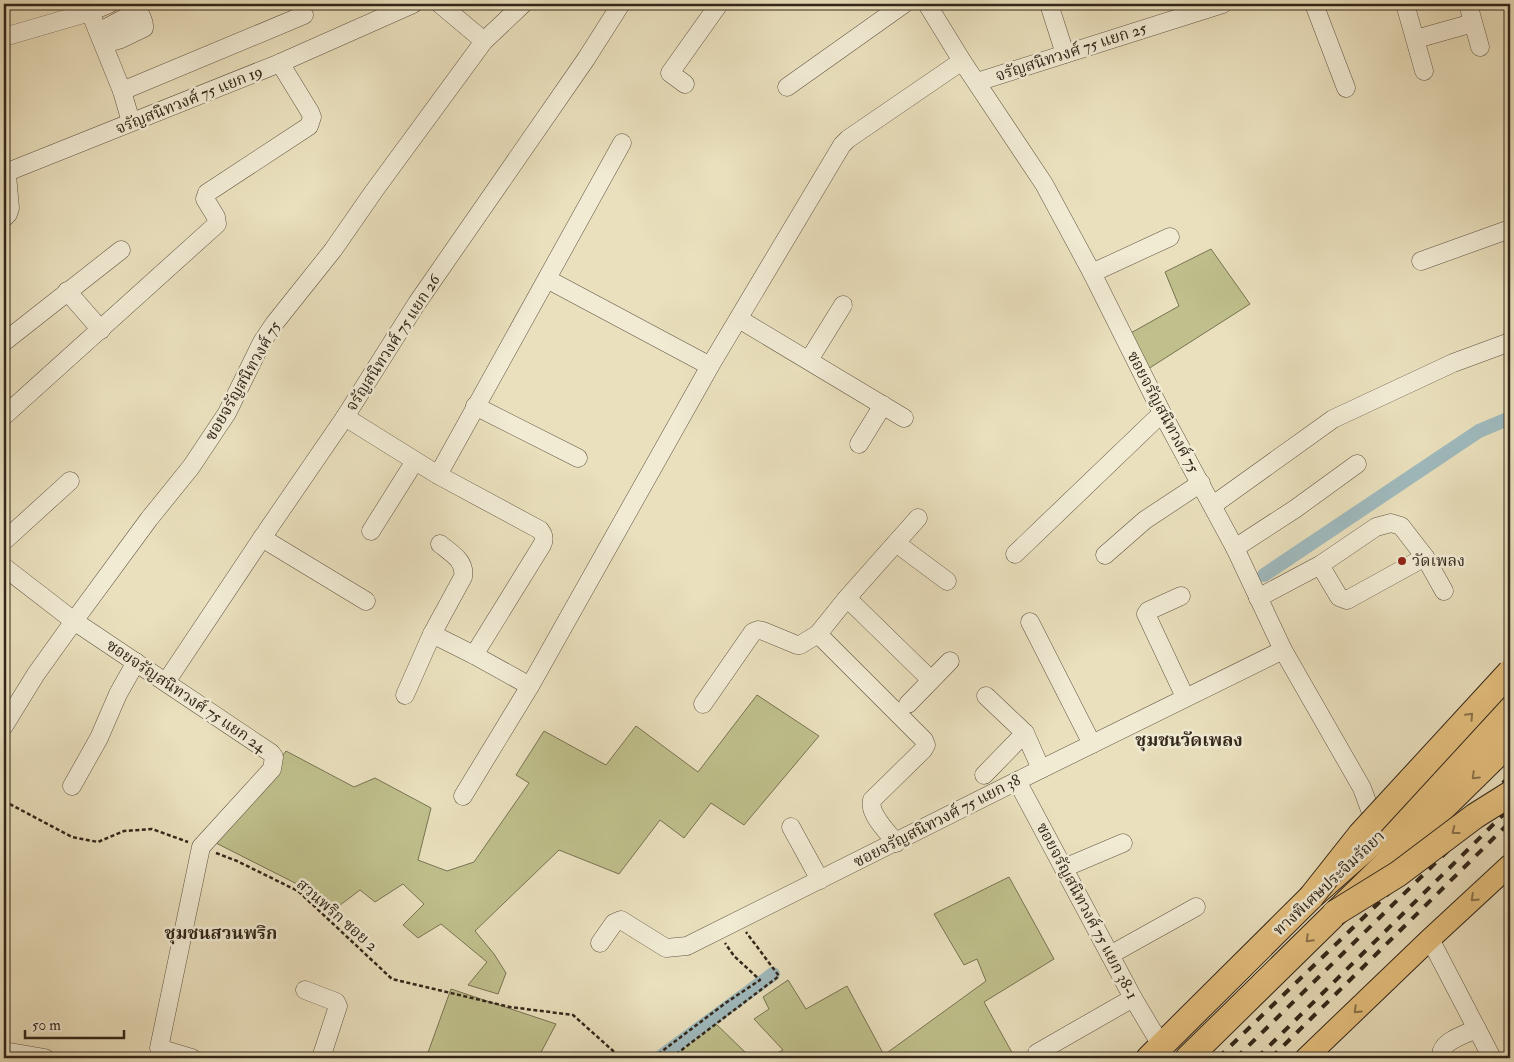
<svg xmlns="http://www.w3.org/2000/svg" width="1514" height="1062" font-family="'IM FELL Double Pica','Noto Serif Thai',serif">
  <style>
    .green { fill: #bfc08c; stroke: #787353 }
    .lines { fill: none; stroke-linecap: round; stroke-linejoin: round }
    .canal { stroke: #9fbabe; stroke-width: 14 }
    .minor-casing { stroke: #605443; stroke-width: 19 }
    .major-casing { stroke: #32261a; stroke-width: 23 }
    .highway-casing { stroke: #32261a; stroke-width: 27 }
    .path { stroke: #32261a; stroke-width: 2.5; stroke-dasharray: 4 2.5; stroke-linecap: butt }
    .minor { stroke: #f1ebd4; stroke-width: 18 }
    .major { stroke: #e5c07e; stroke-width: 21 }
    .highway { stroke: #e5c07e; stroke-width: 25 }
    .rail { stroke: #32261a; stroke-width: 4; stroke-dasharray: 9 9; stroke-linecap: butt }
    .highway-bridge-casing { stroke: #32261a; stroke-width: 27; stroke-linecap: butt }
    .highway-bridge { stroke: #e5c07e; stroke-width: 25 }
    .oneway { stroke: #8c734c }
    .poi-dot { fill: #8f2418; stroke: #f1ebd4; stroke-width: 2 }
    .labels { text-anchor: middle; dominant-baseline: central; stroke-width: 5; stroke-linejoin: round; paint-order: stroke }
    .street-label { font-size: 16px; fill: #32261a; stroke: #f1ebd4 }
    .poi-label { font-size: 16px; fill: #32261a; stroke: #f1ebd4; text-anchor: start }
    .neighbourhood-label { font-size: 18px; font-weight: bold; fill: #32261a; stroke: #f1ebd4 }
  </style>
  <rect width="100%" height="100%" fill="#eae0bd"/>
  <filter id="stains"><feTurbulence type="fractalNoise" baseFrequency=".004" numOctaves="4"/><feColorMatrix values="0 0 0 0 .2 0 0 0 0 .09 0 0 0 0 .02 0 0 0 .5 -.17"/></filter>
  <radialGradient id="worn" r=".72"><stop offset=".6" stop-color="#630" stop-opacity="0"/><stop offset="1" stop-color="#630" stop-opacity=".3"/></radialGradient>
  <g class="green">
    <path d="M1211,249L1250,304L1148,369L1129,334L1179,306L1165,272Z"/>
    <path d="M757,695L819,736L744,825L711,803L684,838L660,820L619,874L559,850L475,931L494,954L506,973L498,994L468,985L487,962L441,924L418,938L403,925L424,904L403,884L375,902L360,890L331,912L297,884L216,843L286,751L354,787L375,778L431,808L418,860L447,871L474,862L529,783L516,775L544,731L606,765L636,726L698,772Z"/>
    <path d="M1009,877L1054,959L984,1002L1015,1058H767L783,1050L754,1019L769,1009L763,997L788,980L806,1009L847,986L884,1055L986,981L977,959L964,965L934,914Z"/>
    <path d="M451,989L556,1024L538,1058H426Z"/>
    <path d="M713,1021L747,1054L743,1058H665Z"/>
  </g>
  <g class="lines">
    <g class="canal">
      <path d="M1264,575L1479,431L1510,418"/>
      <path d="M659,1058L773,974"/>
    </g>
    <g class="minor-casing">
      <g id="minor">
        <path d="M134,4C138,11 145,20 144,28L121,39L114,41L108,27L138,11"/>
        <path d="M440,4L484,41"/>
        <path d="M927,4L962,61L1044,184L1092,273L1162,413L1235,548L1283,650L1362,788L1377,829"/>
        <path d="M1049,4L1065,54"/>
        <path d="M1314,4L1346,88"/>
        <path d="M1405,4L1424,71"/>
        <path d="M1468,4L1480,47"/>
        <path d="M90,12L122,91L304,15"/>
        <path d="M4,37L90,12L109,4"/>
        <path d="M1416,39L1473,23"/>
        <path d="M977,82L1223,4"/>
        <path d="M685,84L670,73L719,4"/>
        <path d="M787,87L904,4"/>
        <path d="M122,91L131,122"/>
        <path d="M4,218L8,214L10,208L7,175L10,171L280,63L413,4"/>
        <path d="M1421,261L1510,229"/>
        <path d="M1092,273L1170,237"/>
        <path d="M547,279L710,366"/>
        <path d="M67,291L101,330"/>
        <path d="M739,319L904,418"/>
        <path d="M4,342L121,250"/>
        <path d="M809,360L843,305"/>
        <path d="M475,406L578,458"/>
        <path d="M4,416L217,224L216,217L205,199L207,193L309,126L312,117L310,112L280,63"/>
        <path d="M345,417L438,475L540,530C544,535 545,539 542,545L474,655"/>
        <path d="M859,444L883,405"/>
        <path d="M438,475L622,143"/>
        <path d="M1213,505L1333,419L1453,363L1510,342"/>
        <path d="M371,531L415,461"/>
        <path d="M262,538L366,601"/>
        <path d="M4,541L70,481"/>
        <path d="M896,543L947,581"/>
        <path d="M440,544C451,553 466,561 463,577L432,634L474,655L530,686"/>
        <path d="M1235,548L1295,509L1357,464"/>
        <path d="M1015,554L1162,413"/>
        <path d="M1105,555L1145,520L1201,483"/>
        <path d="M1320,565L1339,597L1347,600L1425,557"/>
        <path d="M4,567L74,621L271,753L274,757L272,769L201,847L159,1048L192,1058"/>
        <path d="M1181,596L1148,611L1146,614L1185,697"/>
        <path d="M847,598L931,680"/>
        <path d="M1258,598L1320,565L1376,527L1391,523L1401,526L1425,557L1444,591"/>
        <path d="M1030,622L1092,744"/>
        <path d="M818,634L924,740L926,745L923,750L872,800C868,814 888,832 896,843"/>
        <path d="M166,682L262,538L345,417L417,303L586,59L621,4"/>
        <path d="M405,695L432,634"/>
        <path d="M986,696L1025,733L1041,769"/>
        <path d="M703,704L753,632L758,630L763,631L797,645H800L818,634L847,598L918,518"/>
        <path d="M908,704L950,661"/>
        <path d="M4,726L36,674L74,621L149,519L191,467L227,413L262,342L274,324L333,250L374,191L484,41L523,4"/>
        <path d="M984,775L1025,733"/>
        <path d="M1017,781L1133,998L1158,1040"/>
        <path d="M72,786L99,738L118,694L136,662"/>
        <path d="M463,796L530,686L710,366L842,145L848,139L962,61"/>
        <path d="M791,827L820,880"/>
        <path d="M1064,868L1123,843"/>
        <path d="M1430,939L1492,1058"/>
        <path d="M600,943L614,923L621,920L666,948L687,946L1017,781L1283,650"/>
        <path d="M1110,955L1196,907"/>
        <path d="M305,990L336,1002L338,1006L321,1058"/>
        <path d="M4,1051L45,1058"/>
        <path d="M1037,1053L1133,998"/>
        <path d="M1442,1058C1437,1042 1466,1034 1477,1029"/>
      </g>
    </g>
    <g class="major-casing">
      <path id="major" d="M1306,1058L1430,939L1510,865"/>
    </g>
    <g class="highway-casing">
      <g id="highway">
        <path d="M1149,1058L1311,897L1379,837L1510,709"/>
        <path d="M1188,1058L1510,742"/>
      </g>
    </g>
    <g class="path">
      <path d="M4,801L72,837L98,842L124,831L152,829L188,842"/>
      <path d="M216,853L237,861L298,891L392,979L510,1007L573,1015L621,1058"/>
      <path d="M653,1058L727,1002L760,980L734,956L725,943"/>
      <path d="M671,1058L779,976L746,932"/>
    </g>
    <use href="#minor" class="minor"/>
    <use href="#major" class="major"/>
    <use href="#highway" class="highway"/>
    <g class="rail">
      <path d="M1218,1058L1510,776"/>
      <path d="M1236,1058L1510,790"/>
      <path d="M1257,1058L1510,808"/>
      <path d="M1271,1058L1510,822"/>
    </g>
    <g class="highway-bridge-casing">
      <g id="highway-bridge">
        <path d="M1311,897L1360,835L1510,672"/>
        <path d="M1335,913L1398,874L1475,816L1510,794"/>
      </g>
    </g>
    <use href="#highway-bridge" class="highway-bridge"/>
  </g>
  <defs><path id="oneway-chevron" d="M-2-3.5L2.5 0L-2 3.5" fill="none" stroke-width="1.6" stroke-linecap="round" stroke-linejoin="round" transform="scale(1.25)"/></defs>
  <g class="oneway">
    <use href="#oneway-chevron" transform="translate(1470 716) rotate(-47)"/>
    <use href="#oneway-chevron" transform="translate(1475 776) rotate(136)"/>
    <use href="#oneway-chevron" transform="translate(1455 831) rotate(143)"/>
    <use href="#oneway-chevron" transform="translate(1474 898) rotate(137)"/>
    <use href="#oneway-chevron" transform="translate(1309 939) rotate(135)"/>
    <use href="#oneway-chevron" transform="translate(1357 1010) rotate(136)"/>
  </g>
  <circle class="poi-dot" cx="1402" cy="561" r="5"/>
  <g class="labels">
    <g class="street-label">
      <text transform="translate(1071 52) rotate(-18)">จรัญสนิทวงศ์ 75 แยก 25</text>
      <text transform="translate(189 100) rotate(-22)">จรัญสนิทวงศ์ 75 แยก 19</text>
      <text transform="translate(393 343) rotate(-57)">จรัญสนิทวงศ์ 75 แยก 26</text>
      <text transform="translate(243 381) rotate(-60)">ซอยจรัญสนิทวงศ์ 75</text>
      <text transform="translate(1163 412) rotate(62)">ซอยจรัญสนิทวงศ์ 75</text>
      <text transform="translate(186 696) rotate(34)">ซอยจรัญสนิทวงศ์ 75 แยก 24</text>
      <text transform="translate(937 821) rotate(-27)">ซอยจรัญสนิทวงศ์ 75 แยก 38</text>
      <text transform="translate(1329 883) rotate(-43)">ทางพิเศษประจิมรัถยา</text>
      <text transform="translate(1087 911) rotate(62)">ซอยจรัญสนิทวงศ์ 75 แยก 38-1</text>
      <text transform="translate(337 915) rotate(41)">สวนพริก ซอย 2</text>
    </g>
    <g class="poi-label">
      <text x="1412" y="561">วัดเพลง</text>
    </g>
    <g class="neighbourhood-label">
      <text x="1189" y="740">ชุมชนวัดเพลง</text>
      <text x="221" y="933">ชุมชนสวนพริก</text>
    </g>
  </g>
  <rect width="1514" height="1062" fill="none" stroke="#eae0bd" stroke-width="20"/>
  <rect x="5" y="5" width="1504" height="1052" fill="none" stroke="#32261a" stroke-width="2.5"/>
  <rect x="10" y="10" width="1494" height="1042" fill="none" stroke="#32261a"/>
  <path d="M25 1030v8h99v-8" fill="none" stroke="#32261a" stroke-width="2.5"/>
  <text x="32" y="1030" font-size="15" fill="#32261a" stroke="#f1ebd4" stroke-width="4" paint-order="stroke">50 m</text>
  <rect width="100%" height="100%" filter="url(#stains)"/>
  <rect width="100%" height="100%" fill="url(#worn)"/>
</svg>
